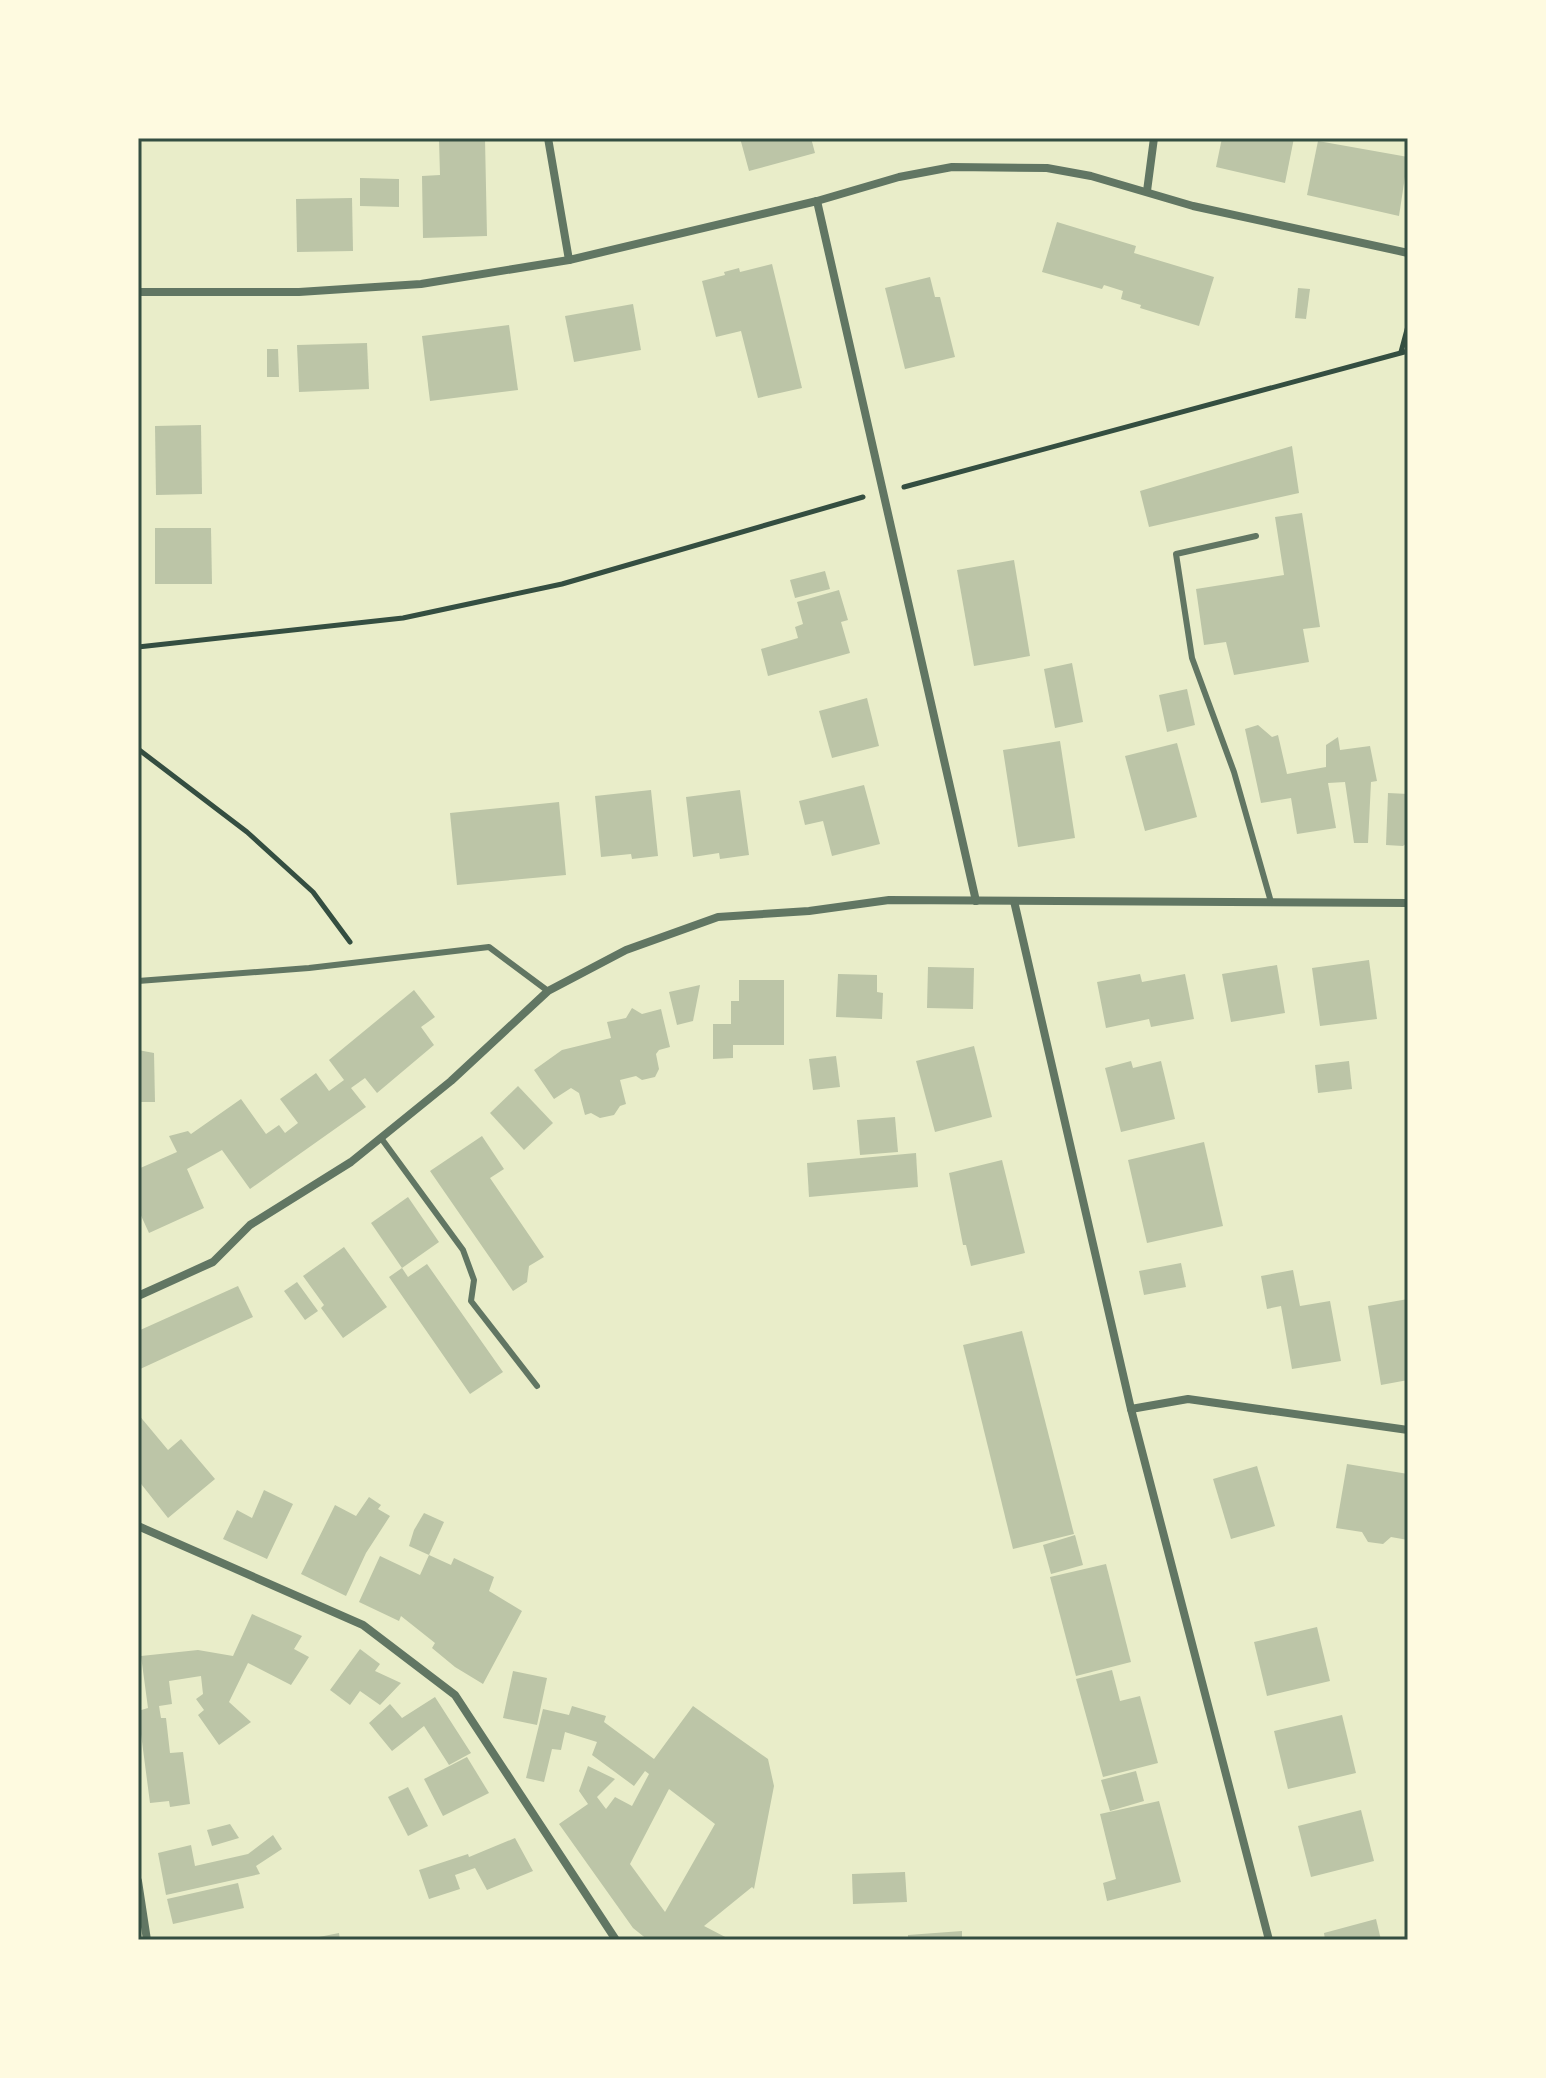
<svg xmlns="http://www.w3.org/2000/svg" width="1546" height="2078" font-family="Figtree,sans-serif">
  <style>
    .building { fill: #bcc5a7; fill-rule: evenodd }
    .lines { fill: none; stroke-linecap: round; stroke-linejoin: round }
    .path { stroke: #344e41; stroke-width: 5 }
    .service { stroke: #617663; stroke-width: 6 }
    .minor { stroke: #617663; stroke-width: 8 }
    .neatline { fill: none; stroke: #344e41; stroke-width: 3 }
  </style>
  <rect width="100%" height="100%" fill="#e9edc9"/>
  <g class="building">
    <path d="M740,138H811L815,153L749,171Z"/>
    <path d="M1222,138H1294L1285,183L1216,167Z"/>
    <path d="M485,139L487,236L423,238L422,176L440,175L439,140Z"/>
    <path d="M1318,141L1408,157L1399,216L1307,195Z"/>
    <path d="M360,178L399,179V207L360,206Z"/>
    <path d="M352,198L353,251L297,252L296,199Z"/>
    <path d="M1057,222L1136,246L1134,253L1214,277L1199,326L1140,308L1141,305L1121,299L1123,291L1104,285L1102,289L1042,272Z"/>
    <path d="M772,264L802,388L758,398L741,331L716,337L702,281L725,275L724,272L739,268L740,272Z"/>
    <path d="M930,277L935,297H940L955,357L905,369L885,288Z"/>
    <path d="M1298,288L1310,289L1306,319L1295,318Z"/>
    <path d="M633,304L641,350L574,362L565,316Z"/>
    <path d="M509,325L518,390L430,401L422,336Z"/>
    <path d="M367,343L369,389L299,392L297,345Z"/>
    <path d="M267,349H278L279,377H267Z"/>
    <path d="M201,425L202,494L156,495L155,426Z"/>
    <path d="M1292,446L1299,493L1149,527L1140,491Z"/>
    <path d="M1302,513L1320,627L1303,629L1309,662L1234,675L1226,642L1204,645L1196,589L1284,575L1275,517Z"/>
    <path d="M155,528H211L212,584H155Z"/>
    <path d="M1014,560L1030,656L974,666L957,570Z"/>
    <path d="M825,571L830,589L795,598L790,580Z"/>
    <path d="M839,590L848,620L841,622L850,653L768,676L761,649L798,638L795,627L803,624L797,602Z"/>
    <path d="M1072,663L1083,722L1055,728L1044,669Z"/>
    <path d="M1187,689L1195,725L1167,732L1159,695Z"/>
    <path d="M867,698L879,746L832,758L819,711Z"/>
    <path d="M1258,725L1272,737L1278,735L1287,774L1326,767V745L1338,737L1340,750L1370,746L1377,781L1371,782L1368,843H1354L1345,782L1328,783L1336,828L1297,834L1291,798L1261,803L1245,729Z"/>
    <path d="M1060,741L1075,838L1018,847L1003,750Z"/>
    <path d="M1177,743L1197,817L1145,831L1125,756Z"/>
    <path d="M864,785L880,844L832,856L823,821L805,825L799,801Z"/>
    <path d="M651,790L658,856L632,859L631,854L601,857L595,796Z"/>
    <path d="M740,790L749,855L720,859L719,853L693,857L686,797Z"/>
    <path d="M1388,793L1408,794V842L1403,846L1386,845Z"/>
    <path d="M559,802L566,875L457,885L450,813Z"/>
    <path d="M1369,960L1377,1019L1320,1026L1312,968Z"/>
    <path d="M1277,965L1285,1013L1231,1022L1222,974Z"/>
    <path d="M928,967L974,968L973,1009L927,1008Z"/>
    <path d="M838,974L877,975V992L883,993L882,1019L836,1017Z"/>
    <path d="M1140,974L1142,982L1185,974L1194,1019L1151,1027L1149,1019L1106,1028L1097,982Z"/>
    <path d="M739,980H784V1045H733V1058L713,1059V1024H731V1001H739Z"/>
    <path d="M700,985L693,1021L677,1025L669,992Z"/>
    <path d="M414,990L435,1017L421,1027L434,1045L377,1093L365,1078L351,1088L366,1107L250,1189L222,1150L187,1169L204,1208L149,1233L138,1209V1169L177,1152L169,1136L188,1131L191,1134L241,1099L266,1134L279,1125L285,1133L298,1123L280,1099L316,1073L329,1091L344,1080L329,1060Z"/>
    <path d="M632,1008L642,1014L661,1009L670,1047L659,1050L656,1054L659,1069L655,1077L642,1080L636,1076L620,1080L626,1104L620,1106L614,1115L600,1118L591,1113L585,1115L579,1093L571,1088L554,1099L534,1070L562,1050L611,1038L607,1022L626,1018Z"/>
    <path d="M974,1046L992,1117L935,1132L916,1061Z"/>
    <path d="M138,1050L154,1053L155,1102H138Z"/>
    <path d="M836,1056L840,1087L813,1090L809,1059Z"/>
    <path d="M1131,1061L1133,1068L1161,1061L1175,1119L1121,1132L1105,1068Z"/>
    <path d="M1349,1061L1352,1089L1318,1093L1315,1065Z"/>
    <path d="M518,1086L553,1123L524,1150L490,1113Z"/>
    <path d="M895,1117L898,1152L860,1155L857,1120Z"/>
    <path d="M482,1136L504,1169L490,1178L544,1257L529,1266L527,1282L513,1291L430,1171Z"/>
    <path d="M1204,1142L1223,1226L1147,1243L1128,1160Z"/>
    <path d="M916,1153L918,1187L809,1197L807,1163Z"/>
    <path d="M1002,1160L1025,1253L971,1266L966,1245H963L949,1173Z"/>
    <path d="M408,1197L439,1242L402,1268L371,1223Z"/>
    <path d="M344,1247L387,1307L343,1338L321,1308L324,1305L303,1276Z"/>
    <path d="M1181,1263L1186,1287L1144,1295L1139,1271Z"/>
    <path d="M427,1264L503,1372L470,1394L389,1277L402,1268L408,1277Z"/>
    <path d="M1293,1270L1300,1306L1330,1301L1341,1361L1292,1369L1281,1306L1267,1309L1261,1276Z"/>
    <path d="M297,1282L318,1311L305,1320L284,1291Z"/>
    <path d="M238,1286L253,1317L138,1370V1331Z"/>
    <path d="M1408,1299V1380L1381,1385L1368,1306Z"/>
    <path d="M1022,1331L1074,1534L1013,1549L963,1345Z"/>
    <path d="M138,1414L168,1450L181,1439L215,1479L168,1518L138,1480Z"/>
    <path d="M1347,1464L1408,1474V1540L1391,1537L1383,1544L1368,1542L1362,1532L1336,1528Z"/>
    <path d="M1257,1466L1275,1526L1231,1539L1213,1479Z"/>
    <path d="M264,1490L293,1504L267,1559L223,1539L237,1510L252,1518Z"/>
    <path d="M369,1497L381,1505L378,1509L390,1516L366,1553L346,1596L301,1574L335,1505L356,1516Z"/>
    <path d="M424,1513L444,1522L429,1555L409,1546L414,1530Z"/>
    <path d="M1075,1535L1083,1565L1051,1574L1043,1545Z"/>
    <path d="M429,1555L451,1565L454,1558L494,1577L489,1591L522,1611L483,1684L455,1667L432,1648L435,1643L401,1616L399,1621L359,1602L380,1556L420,1575Z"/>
    <path d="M1106,1564L1131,1662L1076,1676L1050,1577Z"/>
    <path d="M252,1614L302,1636L294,1649L309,1657L291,1685L248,1663L229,1702L251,1722L219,1745L198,1715L204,1710L196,1699L203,1694L201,1676L169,1681L172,1704L159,1706L161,1718H166L170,1753L183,1752L190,1804L170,1807L169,1801L150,1803L138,1711L148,1708L141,1656L198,1650L233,1656Z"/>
    <path d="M1317,1627L1330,1681L1267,1696L1254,1642Z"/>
    <path d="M360,1649L380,1664L375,1671L401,1683L380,1705L360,1691L350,1705L330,1690Z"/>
    <path d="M1112,1670L1120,1701L1140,1696L1158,1763L1103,1777L1076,1679Z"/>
    <path d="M513,1671L547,1678L537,1725L503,1718Z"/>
    <path d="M435,1697L471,1753L449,1765L424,1726L392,1751L369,1723L390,1704L402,1718Z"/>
    <path d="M572,1706L606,1716L604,1722L654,1759L693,1706L768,1759L774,1786L754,1889L752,1887L704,1926L731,1940H648L633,1928L559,1824L588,1804L579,1791L588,1766L615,1779L597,1797L606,1809L615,1797L632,1806L649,1774L645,1771L634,1786L592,1755L597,1742L565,1732L561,1750L552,1749L544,1782L526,1778L543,1709L569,1715ZM669,1789L715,1824L665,1912L630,1864Z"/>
    <path d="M1342,1715L1356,1773L1288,1789L1274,1731Z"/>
    <path d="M467,1757L489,1793L443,1816L424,1779Z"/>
    <path d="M1136,1771L1144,1801L1110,1811L1101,1780Z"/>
    <path d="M408,1787L428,1826L408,1836L388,1797Z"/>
    <path d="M1159,1801L1181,1882L1107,1901L1103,1883L1116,1879L1100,1814Z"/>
    <path d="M1361,1810L1374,1861L1311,1877L1298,1826Z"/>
    <path d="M230,1824L239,1838L212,1846L207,1830Z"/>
    <path d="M273,1835L282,1849L256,1866L260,1874L166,1895L158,1853L191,1845L195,1866L248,1854Z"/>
    <path d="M515,1838L533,1871L487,1890L475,1868L455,1875L460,1889L429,1899L419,1870L468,1854L469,1857Z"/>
    <path d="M905,1872L907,1902L853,1904L852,1874Z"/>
    <path d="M238,1883L244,1908L173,1924L167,1899Z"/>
    <path d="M1376,1919L1381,1940H1325L1324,1933Z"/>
    <path d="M962,1931V1940H908V1935Z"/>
    <path d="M339,1933L340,1940H309V1939Z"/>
  </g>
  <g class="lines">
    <g class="path">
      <path d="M1401,352L1408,326"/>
      <path d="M904,487L1408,351"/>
      <path d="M138,647L403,618L562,584L863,497"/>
      <path d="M138,749L247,832L313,892L350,942"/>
    </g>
    <g class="service">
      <path d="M1256,536L1176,554L1192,658L1234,772L1271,902"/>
      <path d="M138,981L309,968L489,947L548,991"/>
      <path d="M381,1138L463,1250L474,1280L471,1301L537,1386"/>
    </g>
    <g class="minor">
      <path d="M548,138L569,260"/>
      <path d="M1147,191L1154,138"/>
      <path d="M817,201L976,901"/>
      <path d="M138,292H299L421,284L569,260L817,201L899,177L952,167L1047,168L1091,176L1193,206L1408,253"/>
      <path d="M1014,901L1131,1409L1269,1940"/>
      <path d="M138,1296L213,1262L250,1225L351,1162L451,1081L548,991L626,950L718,917L809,911L889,900L1408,903"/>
      <path d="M1131,1409L1188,1399L1408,1430"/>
      <path d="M138,1526L363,1625L455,1695L616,1940"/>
      <path d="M138,1881L147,1940"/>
    </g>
  </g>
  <rect width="1546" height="2078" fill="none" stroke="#fefae0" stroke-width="280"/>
  <rect x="140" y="140" width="1266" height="1798" class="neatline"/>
</svg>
